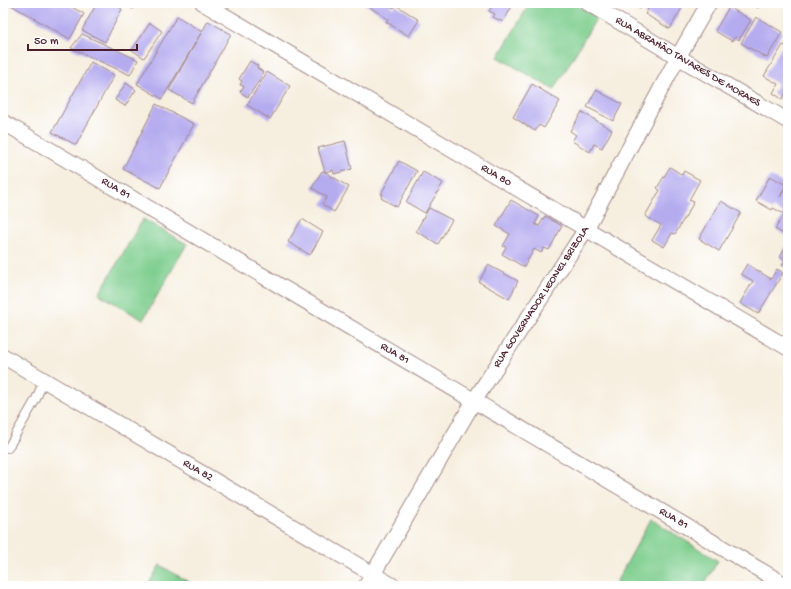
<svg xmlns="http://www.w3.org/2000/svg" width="791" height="589" font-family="'Gochi Hand',sans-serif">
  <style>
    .green { fill: #7ece8e; stroke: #64765c }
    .building { fill: #b5abef }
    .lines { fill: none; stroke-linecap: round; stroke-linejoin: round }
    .service-casing { stroke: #a08684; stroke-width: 10 }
    .minor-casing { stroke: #a08684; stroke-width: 17 }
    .service { stroke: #fff; stroke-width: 8 }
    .minor { stroke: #fff; stroke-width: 15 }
    .labels { text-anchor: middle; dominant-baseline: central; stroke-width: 3; stroke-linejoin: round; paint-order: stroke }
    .street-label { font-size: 11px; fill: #4a1f2b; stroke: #fff }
  </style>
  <rect width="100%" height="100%" fill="#fff"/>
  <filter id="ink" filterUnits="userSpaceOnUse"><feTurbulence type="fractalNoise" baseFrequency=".025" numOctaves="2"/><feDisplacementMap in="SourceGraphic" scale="8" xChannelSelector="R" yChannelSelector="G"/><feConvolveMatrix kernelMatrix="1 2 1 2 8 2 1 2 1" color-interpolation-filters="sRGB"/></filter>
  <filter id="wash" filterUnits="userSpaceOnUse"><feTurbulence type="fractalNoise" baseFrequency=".012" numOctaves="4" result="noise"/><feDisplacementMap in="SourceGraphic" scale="16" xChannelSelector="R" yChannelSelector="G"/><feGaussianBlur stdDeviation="0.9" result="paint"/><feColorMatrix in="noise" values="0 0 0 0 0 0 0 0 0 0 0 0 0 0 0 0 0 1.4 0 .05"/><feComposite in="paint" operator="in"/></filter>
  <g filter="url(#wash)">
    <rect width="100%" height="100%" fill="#f6eede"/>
    <g class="green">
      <path d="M530,3H573L597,17L554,90L498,57Z"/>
      <path d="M143,219L187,244L143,320L99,294Z"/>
      <path d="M651,519L718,561L703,586H614Z"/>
      <path d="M160,565L195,586H147Z"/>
    </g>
    <g id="blocks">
      <g class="building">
        <path d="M12,3H65L84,14L70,39L11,5Z"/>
        <path d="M97,3H111L122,9L105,42L82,30Z"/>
        <path d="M123,3H137L133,9Z"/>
        <path d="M365,3H392L390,6L394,8L396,5L419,20L409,36L386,22L388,19L365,4Z"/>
        <path d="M494,3H514L503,22L493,17L495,14L489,11Z"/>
        <path d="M630,3H644L640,9Z"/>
        <path d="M652,3H673L682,8L670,29L645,14Z"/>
        <path d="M750,3H760L758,8Z"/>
        <path d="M729,7L751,20L739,40L735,37L732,41L715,31Z"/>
        <path d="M177,16L202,32L208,21L231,34L192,103L169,90L201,33L162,99L137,84Z"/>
        <path d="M756,17L782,32L767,58L741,43Z"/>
        <path d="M150,23L162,31L144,58L132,50Z"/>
        <path d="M82,34L138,60L130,75L71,48Z"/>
        <path d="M783,45L788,47V90L782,99L773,93L778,84L764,76Z"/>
        <path d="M250,61L258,66L257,68L263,72L260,78H261L248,97L240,92L244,86L240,85L242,81L239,79Z"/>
        <path d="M91,62L114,75L76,145L52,132Z"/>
        <path d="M267,72L290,86L270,119L247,105Z"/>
        <path d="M126,83L136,90L125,106L115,100Z"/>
        <path d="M532,84L560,101L544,128L539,125L535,131L513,117Z"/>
        <path d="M596,90L622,104L613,121L587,107Z"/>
        <path d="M156,104L194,124L160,188L123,169Z"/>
        <path d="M582,112L612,130L602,148L594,144L590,152L572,141L576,135L570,131Z"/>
        <path d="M345,141L352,169L334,174L333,170L325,172L349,187L334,212L322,204L327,197L312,188L322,171L325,172L318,148Z"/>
        <path d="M399,161L417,171L397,207L381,198L383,194H381Z"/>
        <path d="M670,167L682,175L684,171L700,180L689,200L694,202L675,234L672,233L664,247L652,240L661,225L645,216L660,190L657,188Z"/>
        <path d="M423,172L443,183L425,213L406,202Z"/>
        <path d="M770,176L786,185L780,197L788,183V237L775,229L784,214L773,208L772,210L756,201Z"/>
        <path d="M511,200L539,216L535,224L539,226L545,216L562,226L549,250L544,248L541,253L534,249L524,267L502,254L506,247L503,246L510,234L496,226Z"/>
        <path d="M721,201L741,213L719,251L699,239Z"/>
        <path d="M429,208L452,220L438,244L416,231Z"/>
        <path d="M302,219L323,232L310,255L288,242Z"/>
        <path d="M788,243V269L782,265L785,261L780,257Z"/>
        <path d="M747,264L771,279L777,269L783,273L758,314L740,303L753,281L741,274Z"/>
        <path d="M488,265L518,281L509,299L479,282Z"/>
      </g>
    </g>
  </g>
  <g filter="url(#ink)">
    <use href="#blocks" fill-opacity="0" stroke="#a08684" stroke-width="1"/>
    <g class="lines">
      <g class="service-casing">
        <path id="service" d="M8,448L36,399L44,380"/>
      </g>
      <g class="minor-casing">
        <g id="minor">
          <path id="s1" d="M203,3L788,348"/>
          <path id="s2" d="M588,3L678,57L788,121"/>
          <path id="s3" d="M3,122L787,586"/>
          <path id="s4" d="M3,356L393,586"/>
          <path id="s5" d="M366,586L474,401L586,229L678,57L709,3"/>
        </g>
      </g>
      <use href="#service" class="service"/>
      <use href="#minor" class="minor"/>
    </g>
  </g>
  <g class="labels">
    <g class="street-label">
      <text stroke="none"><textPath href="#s2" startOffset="116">RUA ABRAHÃO TAVARES DE MORAES</textPath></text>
      <text stroke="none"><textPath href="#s1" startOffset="340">RUA 80</textPath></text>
      <text stroke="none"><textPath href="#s3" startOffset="131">RUA 81</textPath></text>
      <text stroke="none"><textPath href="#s5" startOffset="338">RUA GOVERNADOR LEONEL BRIZOLA</textPath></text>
      <text stroke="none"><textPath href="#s3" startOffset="455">RUA 81</textPath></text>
      <text stroke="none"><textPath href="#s4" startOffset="226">RUA 82</textPath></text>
      <text stroke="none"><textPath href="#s3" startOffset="779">RUA 81</textPath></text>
    </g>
  </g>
  <rect width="791" height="589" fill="none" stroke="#fff" stroke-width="16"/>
  <path d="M28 44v6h109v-6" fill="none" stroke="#4a1f2b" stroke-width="2"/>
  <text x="34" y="44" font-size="12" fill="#4a1f2b" stroke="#ffffff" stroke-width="3" paint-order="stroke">50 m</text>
</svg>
